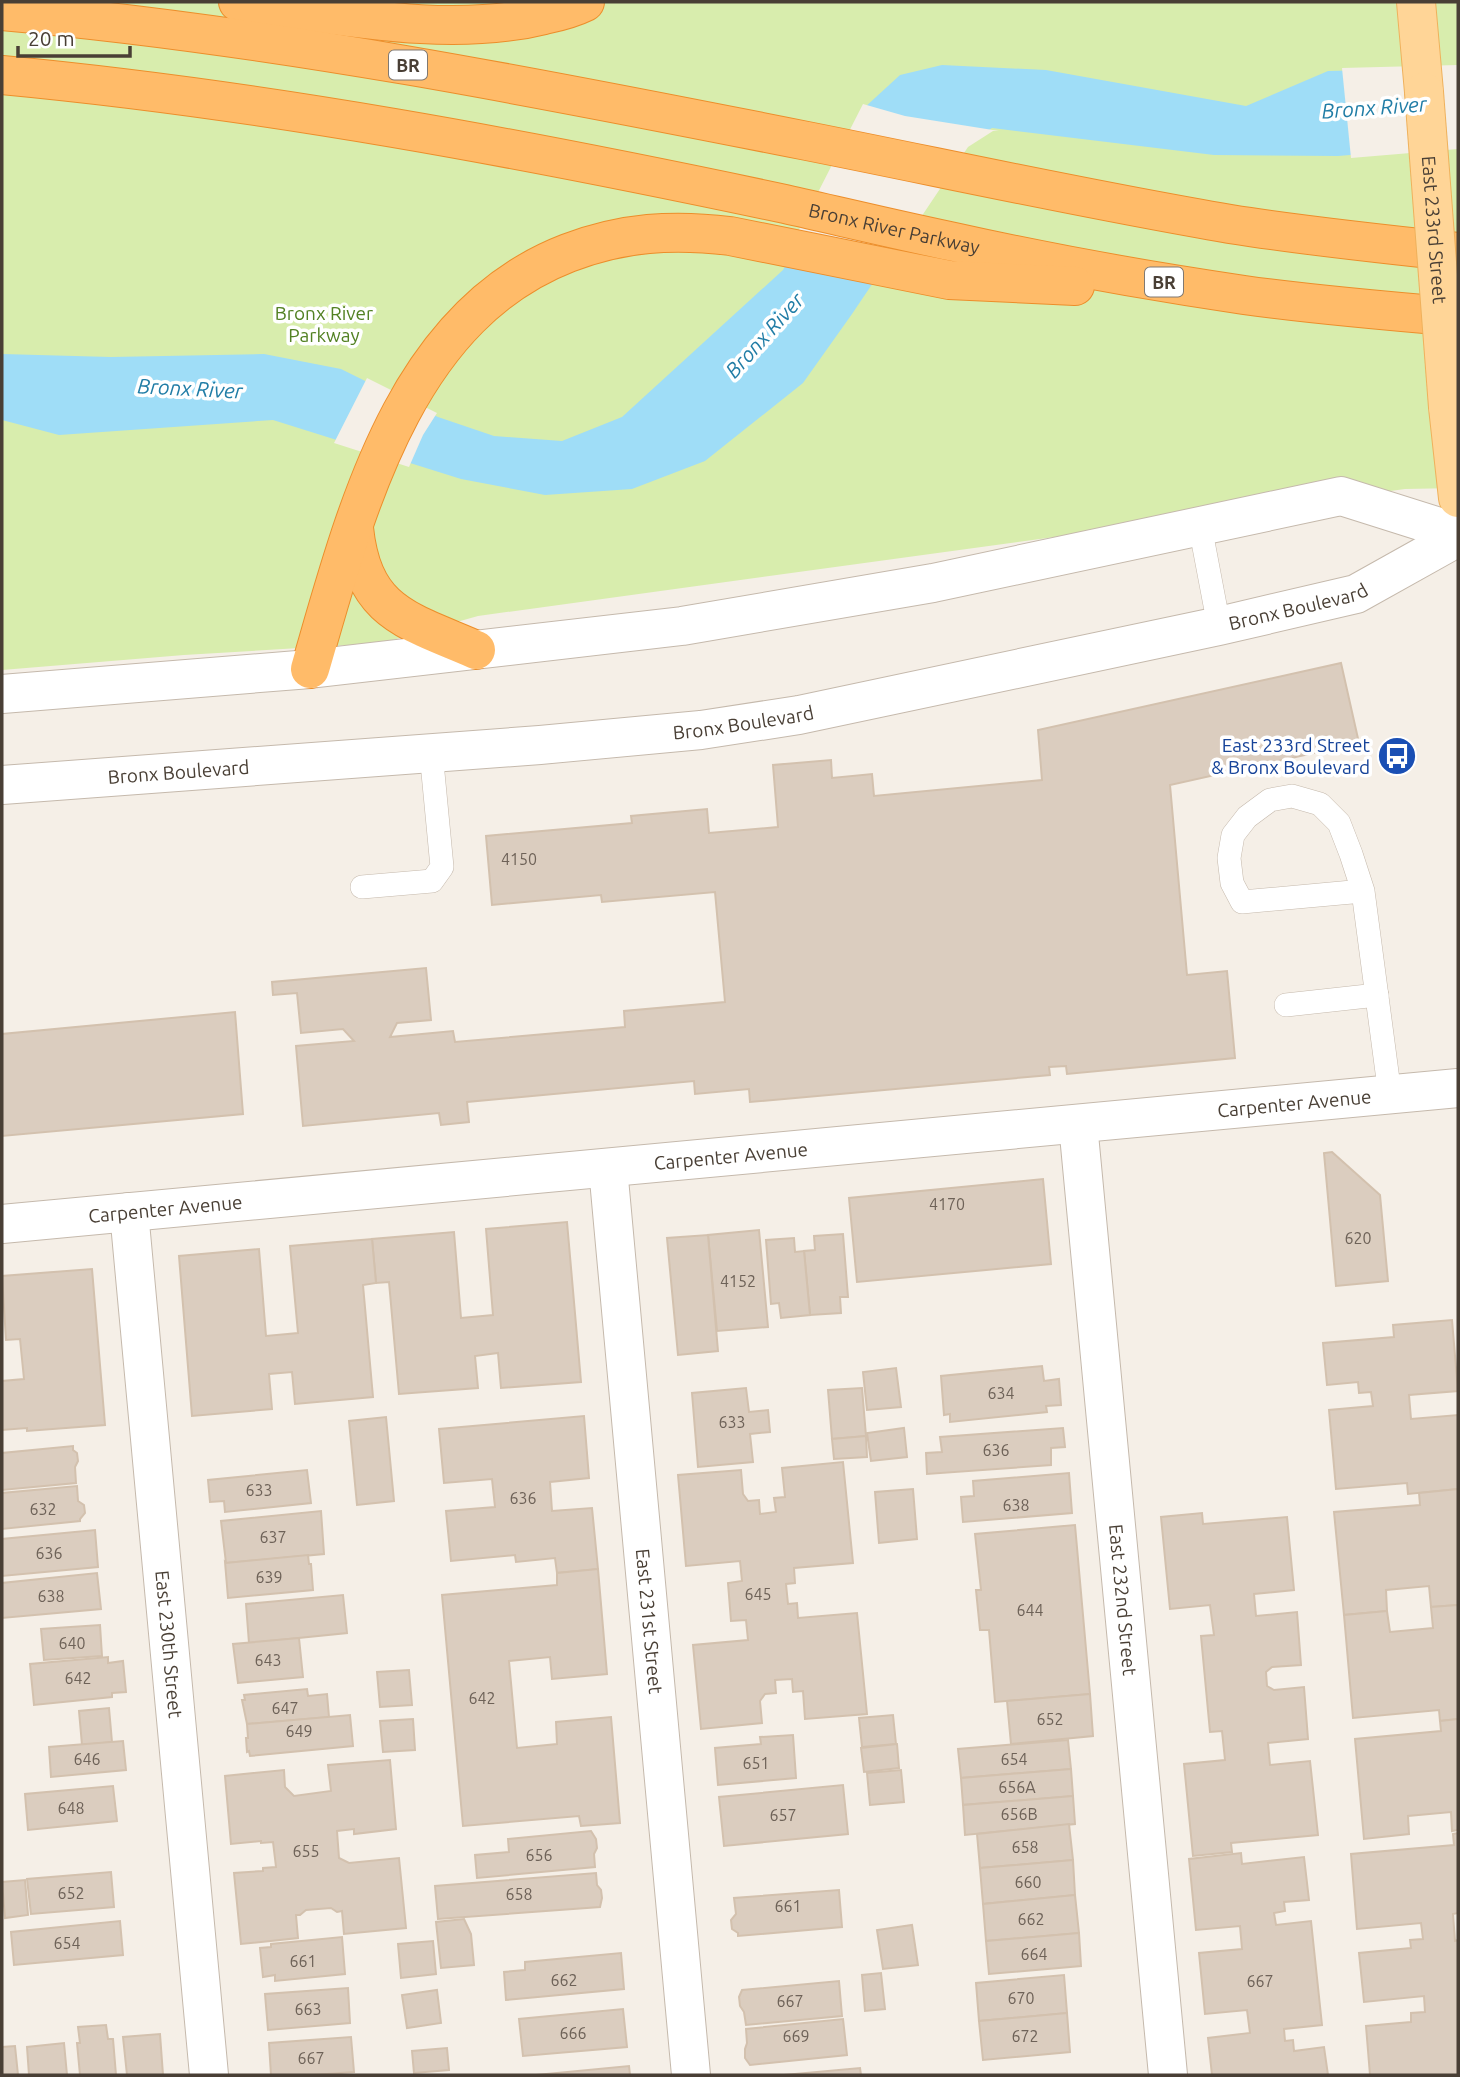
<svg xmlns="http://www.w3.org/2000/svg" width="1460" height="2077" font-family="Ubuntu,sans-serif">
  <style>
    .green { fill: #d8edad }
    .water { fill: #9fddf7 }
    .pier { fill: #f5efe7 }
    .building { fill: #dbcdbf; stroke: #d3c1ae; stroke-width: 2 }
    .lines { fill: none; stroke-linecap: round; stroke-linejoin: round }
    .lane-casing { stroke: #c5b9ac; stroke-width: 24 }
    .street-casing { stroke: #c5b9ac; stroke-width: 40 }
    .primary-casing { stroke: #efb15c; stroke-width: 40 }
    .highway-casing { stroke: #ec8e2b; stroke-width: 40 }
    .lane { stroke: #fff; stroke-width: 23 }
    .street { stroke: #fff; stroke-width: 38 }
    .primary { stroke: #ffd597; stroke-width: 38 }
    .highway { stroke: #ffbb69; stroke-width: 38 }
    .primary-bridge-casing { stroke: #efb15c; stroke-width: 40; stroke-linecap: butt }
    .primary-bridge { stroke: #ffd597; stroke-width: 38 }
    .labels { text-anchor: middle; dominant-baseline: central; stroke-width: 7; stroke-linejoin: round; paint-order: stroke }
    .number-label { font-size: 16px; fill: #6e6258 }
    .shield { fill: #fff; stroke: #807972; stroke-width: 2 }
    .shield-label { font-size: 18px; font-weight: bold; fill: #493f35 }
    .street-label { font-size: 19px; fill: #493f35; stroke: #fff }
    .park-label { font-size: 19px; fill: #528123; stroke: #fff }
    .transit-label { font-size: 19px; fill: #164399; stroke: #fff; text-anchor: end }
    .water-label { font-size: 21px; font-style: italic; fill: #217da6; stroke: #fff }
  </style>
  <rect width="100%" height="100%" fill="#f5efe7"/>
  <path class="green" d="M2,2H1458V488L1405,489L478,616L382,643L184,655L2,670Z"/>
  <path class="water" d="M942,65L1046,70L1246,106L1328,71L1458,68V146L1338,156L1214,155L992,128L966,145L852,314L803,383L705,461L632,489L545,495L461,479L273,420L59,435L2,420V354L111,357L264,354L341,369L438,417L494,436L562,441L622,417L783,270L864,108L900,75Z"/>
  <g class="pier">
    <path d="M1458,65V149L1351,158L1342,68Z"/>
    <path d="M863,104L905,116L999,131H993L968,147L879,280L783,261Z"/>
    <path d="M367,378L437,413L423,435L409,467L334,443Z"/>
  </g>
  <g class="building">
    <path d="M1341,663L1359,743L1170,785L1187,975L1227,971L1235,1058L1067,1074L1066,1066L1049,1067L1050,1075L750,1102L749,1089L695,1094L694,1081L467,1102L469,1122L441,1125L439,1113L303,1126L296,1046L354,1041L343,1029L301,1033L297,993L273,995L272,982L426,968L431,1020L397,1023L390,1037L453,1031L455,1042L625,1027L624,1011L725,1002L715,892L602,902L601,895L492,905L486,836L632,823L631,816L707,809L709,833L778,827L773,765L831,760L832,778L872,774L874,796L1042,780L1038,730Z"/>
    <path d="M235,1012L243,1114L2,1136V1034Z"/>
    <path d="M1332,1152L1380,1195L1388,1281L1336,1286L1324,1153Z"/>
    <path d="M1043,1179L1051,1264L857,1282L849,1198Z"/>
    <path d="M567,1222L581,1382L501,1388L498,1353L475,1356L478,1388L399,1394L389,1282L376,1283L372,1239L454,1232L461,1318L493,1315L486,1229Z"/>
    <path d="M759,1230L768,1327L717,1331L708,1235Z"/>
    <path d="M843,1234L848,1297H840L841,1313L810,1315L804,1251L815,1250L814,1236Z"/>
    <path d="M708,1235L718,1351L678,1355L667,1238Z"/>
    <path d="M794,1238L795,1252L804,1251L810,1315L781,1318L779,1303L771,1304L766,1240Z"/>
    <path d="M372,1239L376,1283L363,1285L373,1397L295,1404L292,1372L269,1374L272,1409L192,1416L179,1256L259,1249L266,1336L298,1333L290,1246Z"/>
    <path d="M92,1269L105,1425L27,1431V1428L2,1430V1381L24,1379L20,1339L6,1340L2,1276Z"/>
    <path d="M1452,1320L1458,1391L1409,1395L1411,1419L1458,1415V1489L1408,1494L1407,1483L1336,1489L1329,1410L1373,1406L1371,1392L1359,1393L1358,1382L1327,1385L1323,1343L1394,1337L1393,1325Z"/>
    <path d="M1042,1366L1044,1381L1059,1379L1061,1405L1046,1406L1047,1412L950,1422V1414L944,1415L941,1376Z"/>
    <path d="M896,1368L901,1407L867,1410L863,1372Z"/>
    <path d="M746,1388L749,1412L768,1410L770,1432L750,1434L753,1462L698,1467L692,1393Z"/>
    <path d="M862,1388L866,1436L832,1439L828,1390Z"/>
    <path d="M584,1416L589,1478L550,1482L552,1511L592,1508L598,1569L557,1573L555,1558L516,1562L515,1555L451,1561L446,1511L495,1507L492,1479L444,1483L439,1429Z"/>
    <path d="M386,1417L394,1501L357,1505L349,1421Z"/>
    <path d="M904,1428L907,1457L871,1461L867,1433Z"/>
    <path d="M1063,1428L1065,1447L1051,1448V1465L927,1474L926,1453L942,1452L940,1437Z"/>
    <path d="M866,1436L867,1457L834,1459L832,1439Z"/>
    <path d="M73,1446V1450L77,1453L78,1461L75,1467L76,1483L2,1490V1453Z"/>
    <path d="M843,1462L853,1563L794,1568L795,1583L786,1584L788,1604L797,1603L798,1618L857,1613L867,1714L805,1719L803,1691L793,1692L792,1679L775,1680L776,1693L765,1694L760,1701L762,1723L701,1729L693,1645L748,1640L746,1620L731,1621L728,1583L742,1581L740,1561L686,1566L678,1475L741,1470L743,1494L748,1501L759,1500L760,1514L776,1512L774,1498L785,1497L782,1468Z"/>
    <path d="M307,1470L311,1503L225,1512L224,1501L210,1502L208,1480Z"/>
    <path d="M1069,1473L1072,1513L963,1522L961,1497L974,1496L973,1481Z"/>
    <path d="M77,1486L78,1501L84,1505L85,1513L80,1519V1521L2,1529V1493Z"/>
    <path d="M913,1489L917,1539L879,1543L875,1492Z"/>
    <path d="M1458,1489V1605L1431,1607L1429,1586L1386,1590L1387,1611L1344,1615L1334,1512L1420,1505L1419,1493Z"/>
    <path d="M321,1511L324,1554L226,1563L221,1521Z"/>
    <path d="M1202,1513L1203,1524L1287,1517L1294,1590L1254,1594L1256,1616L1297,1612L1301,1665L1272,1667L1266,1672L1267,1686L1274,1690L1304,1687L1308,1739L1268,1743L1270,1765L1310,1761L1318,1835L1231,1843L1232,1852L1193,1856L1184,1764L1225,1760L1222,1731L1210,1732L1201,1636L1214,1635L1210,1605L1170,1609L1161,1517Z"/>
    <path d="M1075,1525L1090,1694L995,1702L989,1630H980L976,1590H981L975,1534Z"/>
    <path d="M95,1530L98,1567L2,1576V1539Z"/>
    <path d="M308,1555L309,1564H311L313,1590L228,1598L225,1562L226,1563Z"/>
    <path d="M598,1569L607,1674L552,1679L550,1657L509,1661L517,1748L557,1744L556,1722L611,1717L620,1823L581,1826L579,1816L463,1826L442,1595L557,1585V1573Z"/>
    <path d="M97,1573L101,1609L2,1618V1583Z"/>
    <path d="M343,1595L347,1633L249,1643L246,1604Z"/>
    <path d="M1458,1605V1719L1440,1721L1439,1710L1353,1718L1344,1615L1387,1611L1390,1632L1433,1628L1431,1607Z"/>
    <path d="M100,1625L102,1656L44,1660L41,1629Z"/>
    <path d="M299,1638L303,1677L238,1683L233,1644Z"/>
    <path d="M108,1657V1663L123,1661L126,1692L112,1693V1697L34,1705L30,1664Z"/>
    <path d="M409,1670L412,1705L380,1707L377,1672Z"/>
    <path d="M307,1689L308,1696L327,1694L329,1717L247,1724L242,1700H245L244,1695Z"/>
    <path d="M1090,1694L1093,1736L1011,1744L1007,1701Z"/>
    <path d="M109,1708L112,1742L82,1745L79,1711Z"/>
    <path d="M350,1715L353,1746L250,1756L249,1751L247,1752L246,1738H248L247,1724Z"/>
    <path d="M893,1715L896,1744L862,1747L859,1718Z"/>
    <path d="M413,1719L415,1750L383,1752L380,1721Z"/>
    <path d="M1458,1719V1830L1452,1831L1451,1812L1408,1816L1409,1834L1364,1839L1355,1739L1441,1731L1440,1721Z"/>
    <path d="M793,1735L796,1778L718,1785L715,1748L761,1744L760,1737Z"/>
    <path d="M1068,1740L1071,1769L961,1778L958,1749Z"/>
    <path d="M123,1741L126,1770L51,1777L49,1747Z"/>
    <path d="M897,1744L899,1768L864,1772L861,1748Z"/>
    <path d="M390,1760L396,1829L354,1834V1829L337,1831L339,1858L349,1863L399,1858L406,1928L344,1934L342,1911L337,1912L331,1908L306,1910L300,1915H296L298,1938L241,1944L234,1873L263,1871V1868L276,1867L273,1842L261,1843V1841L231,1844L225,1776L284,1770L285,1787L294,1796L331,1791L328,1765Z"/>
    <path d="M1071,1769L1073,1796L963,1805L961,1778Z"/>
    <path d="M901,1770L904,1802L870,1805L867,1773Z"/>
    <path d="M843,1785L848,1834L724,1846L719,1797Z"/>
    <path d="M113,1786L117,1821L28,1830L25,1794Z"/>
    <path d="M1073,1796L1075,1824L965,1835L963,1805Z"/>
    <path d="M1069,1824L1073,1860L980,1868L977,1834Z"/>
    <path d="M591,1831L596,1839L597,1848L594,1854L595,1867L477,1878L475,1855L509,1852L508,1839Z"/>
    <path d="M1458,1833V1913L1453,1914L1455,1941L1458,1940V2075H1370L1366,2026L1411,2022V2013L1425,2012L1424,1996L1364,2002L1359,1953L1411,1948L1410,1940L1423,1939L1421,1923L1357,1929L1351,1854L1454,1845L1453,1834Z"/>
    <path d="M1241,1853L1242,1864L1304,1857L1309,1900L1284,1902L1285,1911L1274,1913L1276,1925L1311,1921L1322,2025L1284,2029L1285,2041L1293,2040L1294,2051L1324,2047L1328,2075H1212L1208,2038L1250,2033L1247,2010L1205,2014L1199,1953L1242,1949L1240,1926L1196,1930L1189,1859Z"/>
    <path d="M1073,1860L1075,1895L983,1904L980,1868Z"/>
    <path d="M111,1872L114,1907L31,1914L27,1879Z"/>
    <path d="M596,1873L597,1885L601,1890L602,1898L600,1907L438,1919L435,1886Z"/>
    <path d="M25,1880L28,1915L5,1918L2,1882Z"/>
    <path d="M839,1890L842,1927L738,1936V1933L732,1929L731,1920L736,1914L734,1898Z"/>
    <path d="M1075,1895L1079,1933L986,1941L983,1904Z"/>
    <path d="M464,1919L471,1934L474,1965L441,1968L436,1922Z"/>
    <path d="M120,1921L123,1955L14,1965L11,1932Z"/>
    <path d="M912,1925L918,1965L883,1969L877,1930Z"/>
    <path d="M1079,1933L1081,1966L989,1974L986,1941Z"/>
    <path d="M342,1937L345,1974L275,1981V1975L263,1977L260,1948L271,1947V1944Z"/>
    <path d="M433,1941L436,1974L401,1978L398,1944Z"/>
    <path d="M621,1953L624,1989L506,2000L504,1972L525,1970V1962Z"/>
    <path d="M881,1973L885,2009L865,2011L862,1975Z"/>
    <path d="M1064,1975L1067,2013L979,2021L976,1983Z"/>
    <path d="M839,1981L842,2016L746,2025L744,2012L740,2006L739,1997L742,1990Z"/>
    <path d="M348,1988L350,2023L268,2030L265,1994Z"/>
    <path d="M437,1990L441,2023L407,2028L402,1995Z"/>
    <path d="M623,2009L627,2047L523,2056L519,2019Z"/>
    <path d="M1067,2013L1070,2052L983,2060L979,2021Z"/>
    <path d="M843,2019L847,2055L750,2065L745,2058V2049L747,2043L746,2029Z"/>
    <path d="M106,2025L108,2039H113L116,2075H80L77,2043H80L78,2027Z"/>
    <path d="M160,2034L163,2075H127L123,2037Z"/>
    <path d="M351,2037L354,2072L314,2075H271L269,2043Z"/>
    <path d="M64,2043L67,2075H29L27,2047Z"/>
    <path d="M15,2046L18,2075H2V2047Z"/>
    <path d="M447,2048L449,2070L414,2073L412,2051Z"/>
    <path d="M629,2066L630,2075H536Z"/>
    <path d="M860,2068L861,2075H784Z"/>
  </g>
  <g class="lines">
    <g class="lane-casing">
      <g id="lane">
        <path d="M1200,526L1219,626"/>
        <path d="M362,887L432,881L442,867L431,752"/>
        <path d="M1363,891L1242,902L1232,883L1229,858L1233,835L1247,817L1270,800L1292,796L1320,804L1339,823L1351,854L1363,891L1390,1095"/>
        <path d="M1286,1005L1377,995"/>
      </g>
    </g>
    <g class="street-casing">
      <g id="street">
        <path d="M2,694L310,669L682,626L933,583L1341,496L1458,533"/>
        <path id="s1" d="M2,785L540,745L701,730L799,715L1219,626L1356,594L1458,537"/>
        <path id="s2" d="M1078,1124L1168,2075"/>
        <path id="s3" d="M608,1168L691,2075"/>
        <path id="s4" d="M129,1212L209,2075"/>
        <path id="s5" d="M2,1224L1458,1088"/>
      </g>
    </g>
    <g class="primary-casing">
      <g id="primary">
        <path d="M1416,2L1424,92"/>
        <path d="M1448,407L1458,498"/>
      </g>
    </g>
    <g class="highway-casing">
      <g id="highway">
        <path d="M238,2C335,14 449,39 544,15C558,12 573,8 585,2"/>
        <path d="M2,11C273,35 540,88 807,141C948,169 1088,200 1230,224C1306,236 1382,244 1458,252"/>
        <path id="s6" d="M2,75C266,100 526,149 785,204C843,217 901,231 959,243C1053,264 1149,281 1244,295C1315,305 1387,311 1458,317"/>
        <path d="M354,528C363,613 407,620 476,650"/>
        <path d="M310,669C355,515 402,317 568,253C623,232 673,229 730,236L949,280L1075,286"/>
      </g>
    </g>
    <use href="#lane" class="lane"/>
    <use href="#street" class="street"/>
    <use href="#primary" class="primary"/>
    <use href="#highway" class="highway"/>
    <g class="primary-bridge-casing">
      <g id="primary-bridge">
        <path id="s7" d="M1424,92L1448,407"/>
      </g>
    </g>
    <use href="#primary-bridge" class="primary-bridge"/>
  </g>
  <defs>
    <g id="bus-disc" transform="scale(2.0125)"><circle r="9.5" fill="#1a4fb4" stroke="#fff"/><path d="M-5-6H5V4H4V6H2V4H-2V6H-4V4H-5ZM-3.5-4V0h7V-4ZM-3.5 1.2v1.5H-2V1.2ZM2 1.2v1.5H3.5V1.2Z" fill="#fff"/></g>
  </defs>
  <g fill-rule="evenodd">
    <use href="#bus-disc" x="1397" y="756"/>
  </g>
  <g class="labels">
    <g class="number-label">
      <text x="519" y="859">4150</text>
      <text x="947" y="1204">4170</text>
      <text x="1358" y="1238">620</text>
      <text x="738" y="1281">4152</text>
      <text x="1001" y="1393">634</text>
      <text x="732" y="1422">633</text>
      <text x="996" y="1450">636</text>
      <text x="259" y="1490">633</text>
      <text x="523" y="1498">636</text>
      <text x="1016" y="1505">638</text>
      <text x="43" y="1509">632</text>
      <text x="273" y="1537">637</text>
      <text x="49" y="1553">636</text>
      <text x="269" y="1577">639</text>
      <text x="758" y="1594">645</text>
      <text x="51" y="1596">638</text>
      <text x="1030" y="1610">644</text>
      <text x="72" y="1643">640</text>
      <text x="268" y="1660">643</text>
      <text x="78" y="1678">642</text>
      <text x="482" y="1698">642</text>
      <text x="285" y="1708">647</text>
      <text x="1050" y="1719">652</text>
      <text x="299" y="1731">649</text>
      <text x="87" y="1759">646</text>
      <text x="1014" y="1759">654</text>
      <text x="756" y="1763">651</text>
      <text x="1017" y="1787">656A</text>
      <text x="71" y="1808">648</text>
      <text x="1019" y="1814">656B</text>
      <text x="783" y="1815">657</text>
      <text x="1025" y="1847">658</text>
      <text x="306" y="1851">655</text>
      <text x="539" y="1855">656</text>
      <text x="1028" y="1882">660</text>
      <text x="71" y="1893">652</text>
      <text x="519" y="1894">658</text>
      <text x="788" y="1906">661</text>
      <text x="1031" y="1919">662</text>
      <text x="67" y="1943">654</text>
      <text x="1034" y="1954">664</text>
      <text x="303" y="1961">661</text>
      <text x="564" y="1980">662</text>
      <text x="1260" y="1981">667</text>
      <text x="1021" y="1998">670</text>
      <text x="790" y="2001">667</text>
      <text x="308" y="2009">663</text>
      <text x="573" y="2033">666</text>
      <text x="796" y="2036">669</text>
      <text x="1025" y="2036">672</text>
      <text x="311" y="2058">667</text>
    </g>
    <g class="shield">
      <rect x="389" y="50.5" width="38" height="29" rx="5"/>
      <rect x="1145" y="267.5" width="38" height="29" rx="5"/>
    </g>
    <g class="shield-label">
      <text x="408" y="65">BR</text>
      <text x="1164" y="282">BR</text>
    </g>
    <g class="street-label">
      <text stroke="none"><textPath href="#s6" startOffset="906">Bronx River Parkway</textPath></text>
      <text stroke="none"><textPath href="#s7" startOffset="138">East 233rd Street</textPath></text>
      <text stroke="none"><textPath href="#s1" startOffset="1311">Bronx Boulevard</textPath></text>
      <text stroke="none"><textPath href="#s1" startOffset="744">Bronx Boulevard</textPath></text>
      <text stroke="none"><textPath href="#s1" startOffset="177">Bronx Boulevard</textPath></text>
      <text stroke="none"><textPath href="#s5" startOffset="1298">Carpenter Avenue</textPath></text>
      <text stroke="none"><textPath href="#s5" startOffset="732">Carpenter Avenue</textPath></text>
      <text stroke="none"><textPath href="#s5" startOffset="164">Carpenter Avenue</textPath></text>
      <text stroke="none"><textPath href="#s2" startOffset="478">East 232nd Street</textPath></text>
      <text stroke="none"><textPath href="#s3" startOffset="455">East 231st Street</textPath></text>
      <text stroke="none"><textPath href="#s4" startOffset="434">East 230th Street</textPath></text>
    </g>
    <g class="park-label">
      <text x="324" y="313">Bronx River<tspan x="324" dy="22">Parkway</tspan></text>
    </g>
    <g class="transit-label">
      <text x="1370" y="745">East 233rd Street<tspan x="1370" dy="22">&amp; Bronx Boulevard</tspan></text>
    </g>
    <g class="water-label">
      <text transform="translate(1374 107) rotate(-4)">Bronx River</text>
      <text transform="translate(764 335) rotate(-48)">Bronx River</text>
      <text transform="translate(190 388) rotate(3)">Bronx River</text>
    </g>
  </g>
  <rect width="1460" height="2077" fill="none" stroke="#493f35" stroke-width="7"/>
  <path d="M18 46v10h112v-10" fill="none" stroke="#493f35" stroke-width="3.5"/>
  <text x="28" y="46" font-size="21" fill="#493f35" stroke="#ffffff" stroke-width="5" paint-order="stroke">20 m</text>
</svg>
